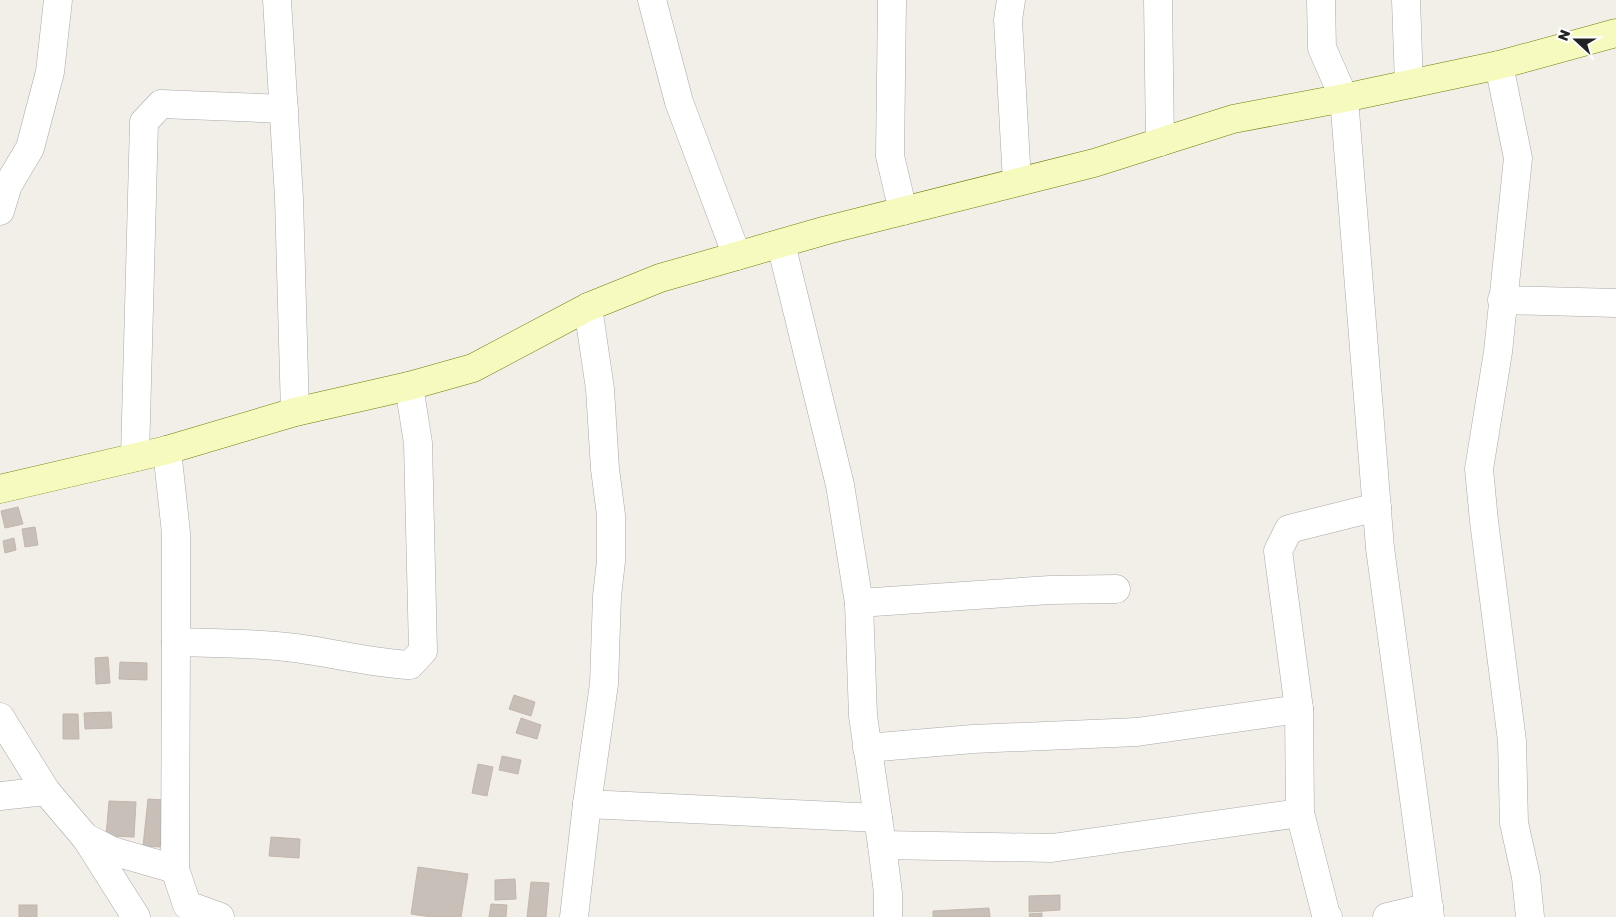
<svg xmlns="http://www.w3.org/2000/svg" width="1616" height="917" font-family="'Golos Text',sans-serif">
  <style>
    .building { fill: #c7bfb8; stroke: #c4b6ab }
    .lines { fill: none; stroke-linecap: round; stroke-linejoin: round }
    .street-casing { stroke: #a9a9a9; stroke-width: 29 }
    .secondary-casing { stroke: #707d05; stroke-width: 29 }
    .street { stroke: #fff; stroke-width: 28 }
    .secondary { stroke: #f7fabf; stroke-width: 28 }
  </style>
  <rect width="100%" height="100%" fill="#f2efe9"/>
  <g class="building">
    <path d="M18,507L23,524L5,528L1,511Z"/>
    <path d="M35,527L38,545L25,547L22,529Z"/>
    <path d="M14,538L16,550L5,553L3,541Z"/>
    <path d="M108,657L110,683L96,684L95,658Z"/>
    <path d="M120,662L147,663V680L119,679Z"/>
    <path d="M514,695L535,702L531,716L509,709Z"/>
    <path d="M111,712L112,728L85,729L84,713Z"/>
    <path d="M63,714H78L79,739H63Z"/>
    <path d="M521,718L541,725L537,739L516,733Z"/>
    <path d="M502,756L521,760L518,774L499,770Z"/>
    <path d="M478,764L493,767L487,796L472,793Z"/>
    <path d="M148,799L165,800L160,847L143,846Z"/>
    <path d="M109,801L136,802L134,837L106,836Z"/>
    <path d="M271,837L300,839L299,858L269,856Z"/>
    <path d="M418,867L468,874L461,917H431L411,914Z"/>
    <path d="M515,879L516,899L495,900V880Z"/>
    <path d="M531,882L549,883L546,917H527Z"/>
    <path d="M1060,895V910L1029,912V896Z"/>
    <path d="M491,904L507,905L506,917H489Z"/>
    <rect x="19" y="905" width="18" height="12"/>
    <path d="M989,908L990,917H933V911Z"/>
    <path d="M1042,913V917H1030L1029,914Z"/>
  </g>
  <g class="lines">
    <g class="street-casing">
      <g id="street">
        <path d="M277,0L289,198L295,412"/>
        <path d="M652,0L679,102L737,256"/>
        <path d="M892,0L890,156L903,211"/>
        <path d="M1011,0L1008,20L1017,182"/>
        <path d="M1158,0L1160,142"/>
        <path d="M1321,0L1322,48L1344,98L1380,548L1430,917"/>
        <path d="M1406,0L1409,84"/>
        <path d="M1499,65L1518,158L1498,352L1479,469L1484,521L1512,741L1514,823L1526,877L1530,917"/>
        <path d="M0,211L8,185L30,148L50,72L58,0"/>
        <path d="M781,244L840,485L859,603L863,716L882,845L888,893V917"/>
        <path d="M1502,300L1616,303"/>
        <path d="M167,450L176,533V642C216,643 256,643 295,648C334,653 371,663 410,665L423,651L418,443L409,386"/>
        <path d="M135,457L144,122L161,104L284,109"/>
        <path d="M859,603L1050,590L1116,589"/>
        <path d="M0,717L46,791L85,837L112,851L175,869L187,905L220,917"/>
        <path d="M867,748L973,739L1137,732L1299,709"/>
        <path d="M0,796L46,791"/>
        <path d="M587,804L878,818"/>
        <path d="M86,838L136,917"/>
        <path d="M882,845L1052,848L1300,813"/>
        <path d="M175,869L176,642"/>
        <path d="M574,917L587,804L604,684L607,596L611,561V515L605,469L600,389L588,307"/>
        <path d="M1328,917L1326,915L1300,813L1299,709L1278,551L1289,529L1377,507"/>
        <path d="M1387,917L1429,907"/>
      </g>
    </g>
    <g class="secondary-casing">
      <path id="secondary" d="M0,489L167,450L295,412L409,386L473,368L588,307L660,278L827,230L1094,163L1233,119L1344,98L1499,65L1616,33"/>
    </g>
    <use href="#street" class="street"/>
    <use href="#secondary" class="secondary"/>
  </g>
  <g transform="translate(1576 40) rotate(291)" stroke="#ffffff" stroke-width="4" paint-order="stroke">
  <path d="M0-4L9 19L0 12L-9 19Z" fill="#222222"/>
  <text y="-8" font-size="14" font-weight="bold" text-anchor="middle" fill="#222222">N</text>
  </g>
</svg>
